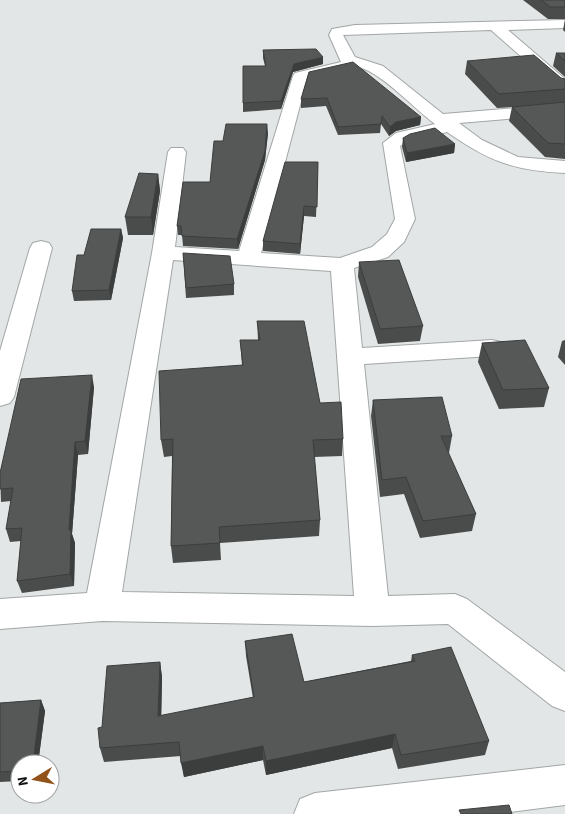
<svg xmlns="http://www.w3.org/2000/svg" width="565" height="814" font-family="'Source Sans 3',sans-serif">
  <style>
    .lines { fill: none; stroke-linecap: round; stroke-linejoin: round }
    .minor-casing { stroke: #a2a6a6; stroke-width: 2 }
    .minor { fill: #fff; fill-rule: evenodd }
    .wall { fill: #494c4b }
    .shaded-wall { fill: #3c3e3d }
    .building { fill: #555857; stroke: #3c3e3d }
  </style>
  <rect width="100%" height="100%" fill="#e2e6e6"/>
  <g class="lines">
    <g class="minor-casing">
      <g id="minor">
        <path d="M565,20V28L508,30L565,79V92L559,90L491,30L343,35L355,57L383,66L443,114L565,104V114L459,123L482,140L518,157L565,161V173C513,170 490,162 447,132L408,141L400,146L415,219L404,242L388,257L354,268L362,348L492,340L501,342L505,348L501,354L492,356L364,364L388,596L455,594L467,599L565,672V711L552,706L448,624L372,626L102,621L0,629V599L87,593L152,253L168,152L171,148H183L186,152L175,247L239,251L293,76L295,73L341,62L329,35L332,29L355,25ZM355,66C381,71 413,108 435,124L396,133L383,143L395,219L387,234L372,247L340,258L261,253L307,79ZM173,260L331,271L354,596L122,592Z"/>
        <path d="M41,241L49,243L52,248L14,397L10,403L0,406V351L30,248L33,243Z"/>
        <path d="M565,765V805L493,814H294L300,799L315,793Z"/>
      </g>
    </g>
    <use href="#minor" class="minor"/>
  </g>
  <g class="wall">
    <path d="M523,0H565V19H548Z"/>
    <path d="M565,19V32L563,30Z"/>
    <path d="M263,50L323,64L293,72L281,109L243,112V103L265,66L263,58Z"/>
    <path d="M556,53H565V77L553,66Z"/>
    <path d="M467,61L565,79V159L545,157L509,121L512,107L497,108L465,74Z"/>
    <path d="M309,72L421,117L420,125L396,131L389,136L381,124L380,133L338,135L326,106L301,108V99Z"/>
    <path d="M268,133L265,160L238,249L183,246L182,235H178L177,226L210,182L223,141Z"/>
    <path d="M403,138L455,144L454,153L406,162L402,147Z"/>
    <path d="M318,162L316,217L304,216L300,254L263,251V241Z"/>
    <path d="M158,174L160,191L153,235H128L125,217Z"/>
    <path d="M121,229L123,238L111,300L74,301L72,291L84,255Z"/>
    <path d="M183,253L234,284V295L186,298Z"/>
    <path d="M359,262L423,326L420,341L378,344L358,277Z"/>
    <path d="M257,321L320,403L343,439L342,456L314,457L320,520L319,536L220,543L221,560L173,563L171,546L172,456L164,457L161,440L242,365L240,340H258Z"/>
    <path d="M565,340V365L558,357L562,341Z"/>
    <path d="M482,343L549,388L544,407L499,409L478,362Z"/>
    <path d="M94,387L88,454L78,455L72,534L75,543L74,586L22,593L17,581L21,541L10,542L6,529L11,501L1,502L0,473Z"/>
    <path d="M373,400L452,436L449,453H448L476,514L472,531L420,538L404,494L380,497L371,416Z"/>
    <path d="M245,641L304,682L411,661L412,655L489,741L485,755L398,769L392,748L266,775L263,760L184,777L181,756L104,762L100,748L102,727L160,662L162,677L161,716L253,698L246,656Z"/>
    <path d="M41,700L45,711L38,764H20V781L0,782V703Z"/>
  </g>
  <g class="shaded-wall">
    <path d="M323,57V64L293,72L281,109V101L294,64Z"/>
    <path d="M421,117L420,125L396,131L389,136L390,127L396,122Z"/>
    <path d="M267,124L268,133L265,160L238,249L237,239Z"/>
    <path d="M455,144L454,153L406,162L407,153Z"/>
    <path d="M158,174L160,191L153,235L151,217Z"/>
    <path d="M304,206V216L300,254V244Z"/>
    <path d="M121,229L123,238L111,300L109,290Z"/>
    <path d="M92,375L94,387L88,454L85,441Z"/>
    <path d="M75,442L78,455L72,534L75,543L74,586L70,574L69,530Z"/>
    <path d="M160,662L162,677L161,731L158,716Z"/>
    <path d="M41,700L45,711L38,764H33Z"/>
    <path d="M395,734L392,748L266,775V761Z"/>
    <path d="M263,746V760L184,777L181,763Z"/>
  </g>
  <g class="building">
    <path d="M541,0H565V7H550Z"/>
    <path d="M316,49L323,57L294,64L281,101L243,103V66H266L263,50Z"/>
    <path d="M556,53H565V61Z"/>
    <path d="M534,55L561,78L565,79V89L499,94L467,61Z"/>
    <path d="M353,62L421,117L396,122L390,127L382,116L381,124L338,127L327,98L301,99L309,72Z"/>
    <path d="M565,102V144L548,143L512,107Z"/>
    <path d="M226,124H267L265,151L237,239L182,236L181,226H177L183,182H210L214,141H223Z"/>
    <path d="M435,128L455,144L407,153L403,138L410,134Z"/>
    <path d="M285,162H318L317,207L304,206L300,244L263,241Z"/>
    <path d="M139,173L158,174L151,217H125Z"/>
    <path d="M91,229H121L109,290L72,291L77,255H84Z"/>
    <path d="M183,253L230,256L234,284L186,288Z"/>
    <path d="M399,260L423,326L380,329L359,262Z"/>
    <path d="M257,321H304L320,403L341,402L343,439L313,440L320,520L219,527L220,543L171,546L173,439L161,440L159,371L243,365L240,340H260Z"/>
    <path d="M525,340L549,388L503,390L482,343Z"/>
    <path d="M92,375L85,441L75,442L69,530H71L70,574L17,581L22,528L6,529L13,488L0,489V473L21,379Z"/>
    <path d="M442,397L452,436H441L476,514L423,521L406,477L382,480L373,400Z"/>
    <path d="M292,634L304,682L415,661L412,655L451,647L489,741L401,755L395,734L266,761L263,746L181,763L179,742L100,748L98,728L102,727L107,666L160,662L158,716L254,697L245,641Z"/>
    <path d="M41,700L33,764H20V771L0,772V703Z"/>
    <path d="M509,805L512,814H461L459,810Z"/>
  </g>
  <g transform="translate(35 779) rotate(260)"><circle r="24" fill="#ffffff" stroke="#9fa0a0"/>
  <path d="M0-4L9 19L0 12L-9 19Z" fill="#92531b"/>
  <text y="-8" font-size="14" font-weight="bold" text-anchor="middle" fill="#0f1111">N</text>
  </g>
</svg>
